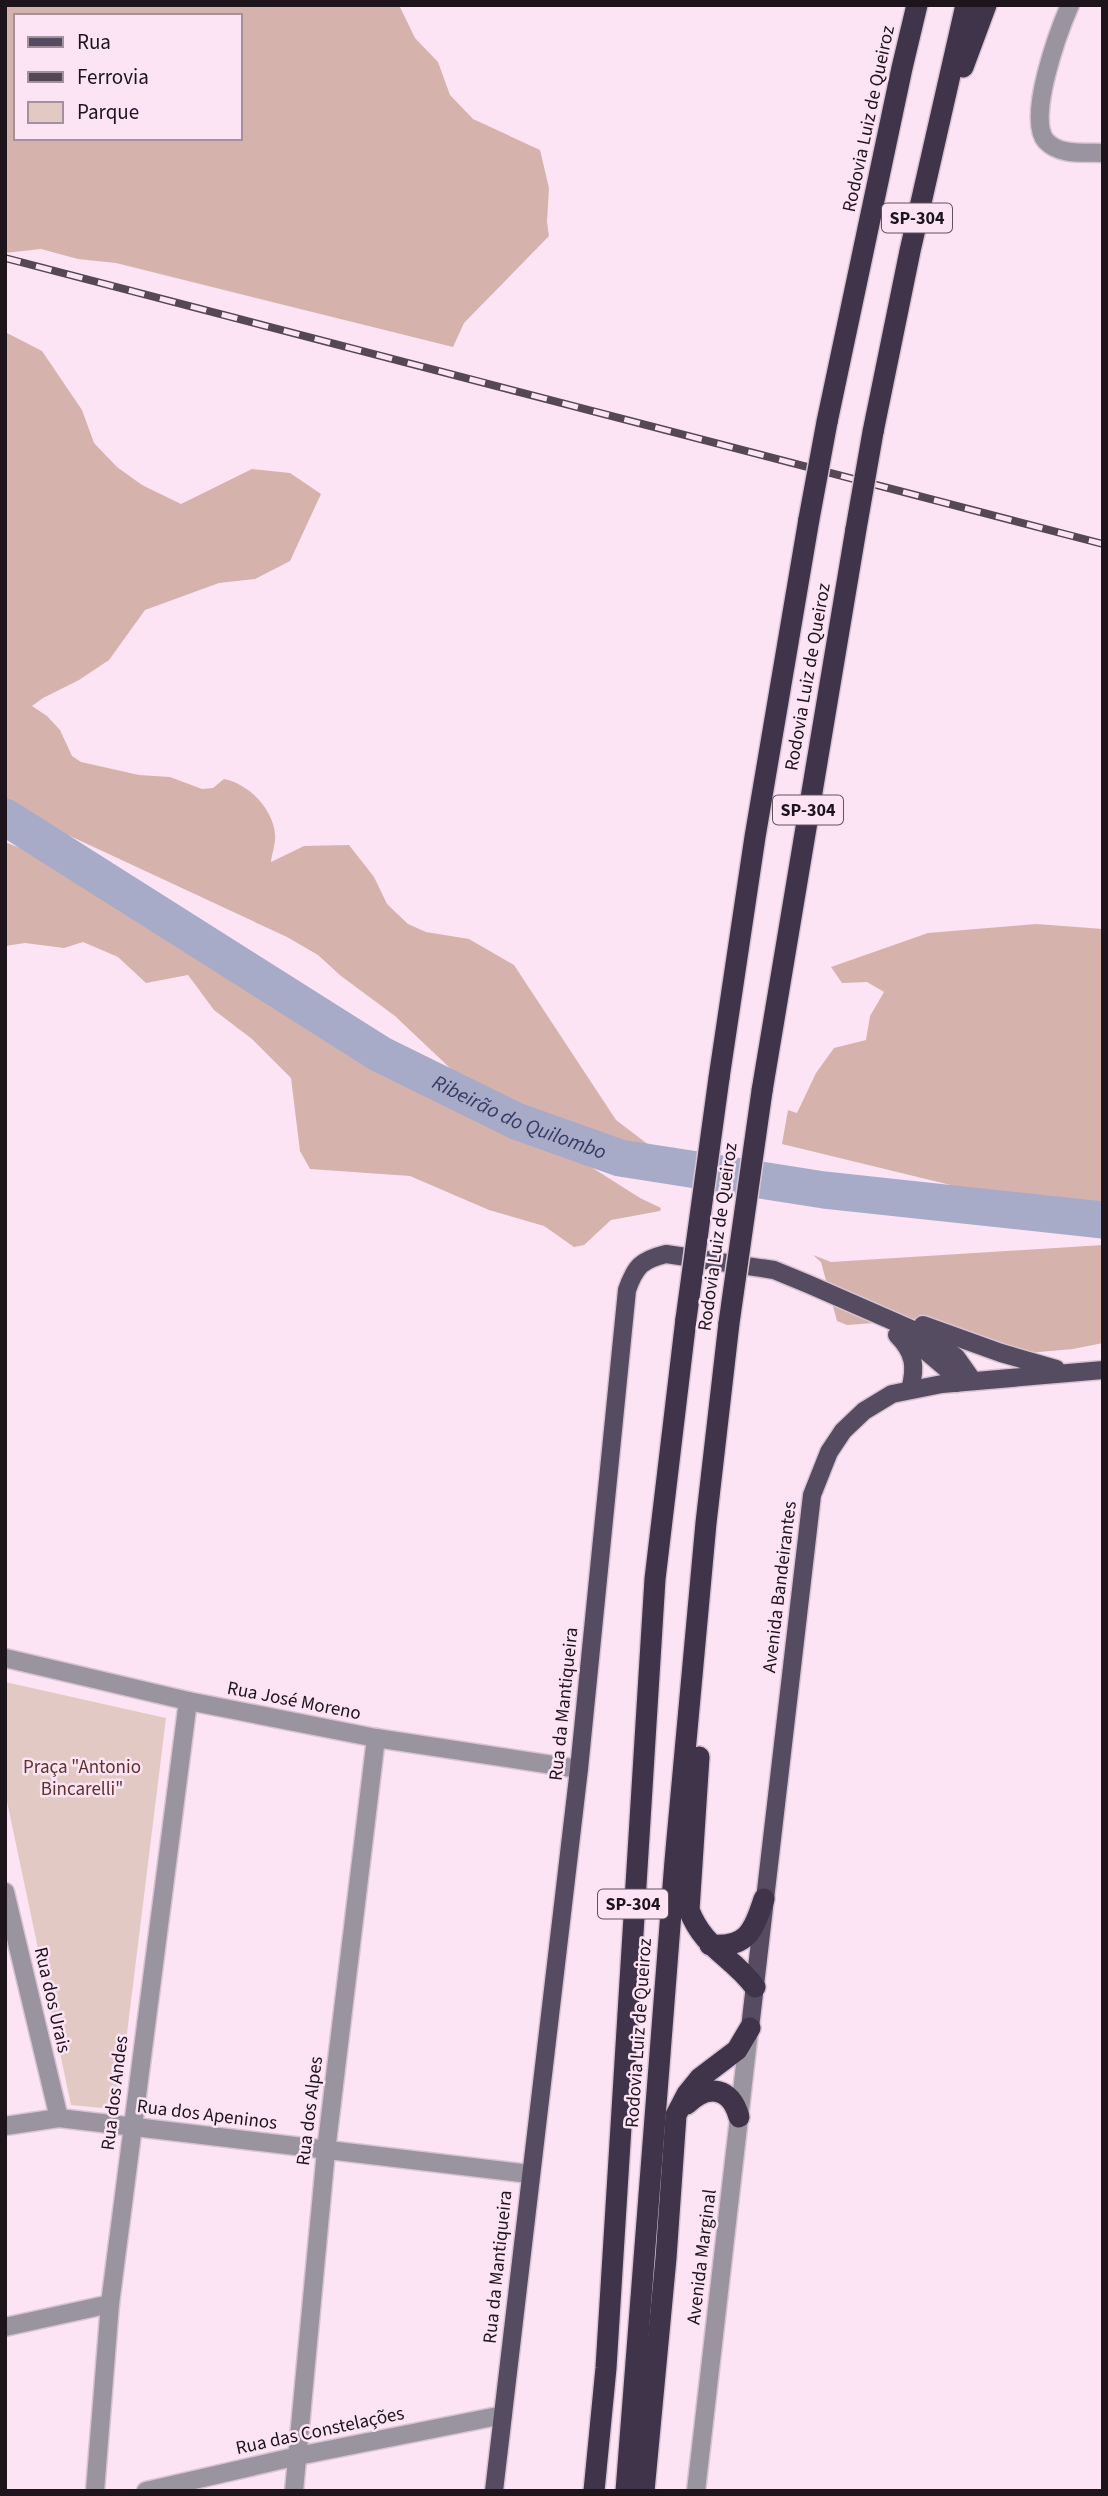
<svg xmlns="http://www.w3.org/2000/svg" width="1108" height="2496" font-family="'Source Sans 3',sans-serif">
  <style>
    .green { fill: #e3c9c4 }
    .forest { fill: #d5b3ac; fill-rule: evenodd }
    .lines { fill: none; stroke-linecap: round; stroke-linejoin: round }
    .river { stroke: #a7abc8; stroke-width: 37 }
    .minor-casing { stroke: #d8c3d2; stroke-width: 21 }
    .major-casing { stroke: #d8c3d2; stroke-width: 21 }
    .highway-casing { stroke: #d8c3d2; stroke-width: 24 }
    .minor { stroke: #9994a0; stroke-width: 18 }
    .major { stroke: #564c61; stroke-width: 18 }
    .highway { stroke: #3f344a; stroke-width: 21 }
    .rail-casing { stroke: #554852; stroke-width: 8 }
    .rail { stroke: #fce4f5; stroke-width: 5; stroke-dasharray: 16; stroke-linecap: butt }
    .highway-bridge-casing { stroke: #d8c3d2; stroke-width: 24; stroke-linecap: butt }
    .highway-bridge { stroke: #3f344a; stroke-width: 21 }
    .labels { text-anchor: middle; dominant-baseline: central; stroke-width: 5; stroke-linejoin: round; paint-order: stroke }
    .shield { fill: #fce4f5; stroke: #61535d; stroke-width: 2 }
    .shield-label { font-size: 18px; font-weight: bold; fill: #1e151c }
    .street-label { font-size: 19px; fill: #1e151c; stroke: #fce4f5 }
    .park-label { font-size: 19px; fill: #613129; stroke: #fce4f5 }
    .water-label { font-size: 21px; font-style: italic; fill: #373a63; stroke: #fce4f5 }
  </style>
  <rect width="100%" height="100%" fill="#fce4f5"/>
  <path class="green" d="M5,1682L166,1718L120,2090L102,2108L71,2105L5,1792Z"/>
  <g class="forest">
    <path d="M5,5H399L415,38L438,62L450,95L473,119L540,150L549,188L547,222L549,236L464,323L453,347L116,263L78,259L41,249L5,253ZM16,16H240V138H16Z"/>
    <path d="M5,332L42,351L82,410L94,443L117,467L142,485L181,504L252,469L290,473L321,494L290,561L255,579L219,583L145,610L109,660L79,680L43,698L32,706L47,716L60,730L72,756L81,762L139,775L170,777L202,789L213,788L224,779C249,784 273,809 275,834C276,843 272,853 271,862L304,846L349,845L374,877L387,904L408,924L426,932L469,939L514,965L616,1120L658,1152L661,1161L630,1158L592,1147L499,1104L470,1087L395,1016L341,976L318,955L287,937L70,836L5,817Z"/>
    <path d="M5,842L69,868L257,955L640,1198L661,1208L660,1211L611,1220L584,1245L574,1247L544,1226L489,1210L410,1176L310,1169L300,1151L291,1078L252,1039L214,1010L188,975L146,983L118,957L83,942L64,948L25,943L5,946Z"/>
    <path d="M1036,924L1103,929V1229L1059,1225L1017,1212L967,1189L782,1144L788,1110L797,1113L816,1073L834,1048L866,1040L870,1016L884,992L867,982L842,983L831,967L928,933Z"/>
    <path d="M1103,1245V1343L1073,1349L1017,1354L902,1321L847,1325L837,1321L821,1262L813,1255L831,1262Z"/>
  </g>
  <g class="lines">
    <path class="river" id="s1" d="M5,817L380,1054L516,1121L620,1158L824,1190L1103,1220"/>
    <g class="minor-casing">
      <g id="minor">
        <path d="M1070,5C1059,30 1026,119 1046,141C1060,156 1084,152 1103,153"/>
        <path d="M5,1658L188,1701L376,1738L579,1769"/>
        <path d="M5,1892L59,2118"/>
        <path d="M5,2126L59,2118L530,2174"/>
        <path d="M5,2327L110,2304"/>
        <path d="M95,2491L110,2304L188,1701"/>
        <path d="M146,2491L298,2456L503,2415"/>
        <path d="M294,2491L326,2151L376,1738"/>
        <path d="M696,2491L749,2031"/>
      </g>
    </g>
    <g class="major-casing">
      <g id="major">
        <path d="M923,1325L1001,1353L1056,1369"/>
        <path d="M897,1335C915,1353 916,1367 910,1390"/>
        <path d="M908,1336L948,1370L956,1383"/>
        <path d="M750,2028L812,1495L829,1452L843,1431L864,1411L892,1394L942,1384L1103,1370"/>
        <path d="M494,2491L579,1769L627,1290C635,1267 641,1260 666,1254L774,1270L808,1284L927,1336L956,1357L973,1381"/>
      </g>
    </g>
    <g class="highway-casing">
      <g id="highway">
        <path d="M963,67L986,5"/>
        <path d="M827,422L902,68L917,5"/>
        <path d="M873,432L910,251L966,5"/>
        <path d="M719,1078L755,837L809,519"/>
        <path d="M762,1091L856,529"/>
        <path d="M699,1757L689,1910C704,1949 731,1955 755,1987"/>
        <path d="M710,1945C747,1948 753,1932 764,1899"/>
        <path d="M687,2104C709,2083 731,2088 739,2117"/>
        <path d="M594,2491L606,2368L655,1579L686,1319"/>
        <path d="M626,2491L675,1861L706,1523L729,1323"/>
        <path d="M644,2491L666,2258L676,2115L687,2094L700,2078L737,2050L750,2028"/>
      </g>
    </g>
    <use href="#minor" class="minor"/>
    <use href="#major" class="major"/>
    <use href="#highway" class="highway"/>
    <g class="rail-casing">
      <path id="rail" d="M5,258L1103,544"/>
    </g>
    <use href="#rail" class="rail"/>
    <g class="highway-bridge-casing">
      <g id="highway-bridge">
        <path d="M809,519L827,422"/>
        <path d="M856,529L873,432"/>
        <path d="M686,1319L719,1078"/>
        <path d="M729,1323L762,1091"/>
      </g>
    </g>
    <use href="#highway-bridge" class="highway-bridge"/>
  </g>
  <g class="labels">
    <g class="shield">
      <rect x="882" y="203.5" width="70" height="29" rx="5"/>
      <rect x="773" y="795.5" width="70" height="29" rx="5"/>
      <rect x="598" y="1889.5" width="70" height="29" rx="5"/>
    </g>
    <g class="shield-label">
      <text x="917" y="218">SP-304</text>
      <text x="808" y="810">SP-304</text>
      <text x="633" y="1904">SP-304</text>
    </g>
    <g class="street-label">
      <text transform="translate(869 119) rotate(-78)">Rodovia Luiz de Queiroz</text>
      <text transform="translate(808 677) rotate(-80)">Rodovia Luiz de Queiroz</text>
      <text transform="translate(718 1237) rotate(-82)">Rodovia Luiz de Queiroz</text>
      <text transform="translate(780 1587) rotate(-83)">Avenida Bandeirantes</text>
      <text transform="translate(294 1701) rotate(11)">Rua José Moreno</text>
      <text transform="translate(564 1704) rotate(-84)">Rua da Mantiqueira</text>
      <text transform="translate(52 2000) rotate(77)">Rua dos Urais</text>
      <text transform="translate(639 2033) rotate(-86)">Rodovia Luiz de Queiroz</text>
      <text transform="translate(115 2093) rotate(-83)">Rua dos Andes</text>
      <text transform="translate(310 2111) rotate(-83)">Rua dos Alpes</text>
      <text transform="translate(207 2115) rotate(7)">Rua dos Apeninos</text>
      <text transform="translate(702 2257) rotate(-83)">Avenida Marginal</text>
      <text transform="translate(498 2267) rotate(-84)">Rua da Mantiqueira</text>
      <text transform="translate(320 2431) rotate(-12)">Rua das Constelações</text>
    </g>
    <g class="park-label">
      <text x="82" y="1767">Praça "Antonio<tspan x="82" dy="22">Bincarelli"</tspan></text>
    </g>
    <g class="water-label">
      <text stroke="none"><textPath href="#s1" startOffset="597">Ribeirão do Quilombo</textPath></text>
    </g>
  </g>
  <rect width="1108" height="2496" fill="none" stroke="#1e151c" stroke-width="14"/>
  <rect x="14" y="14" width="228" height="126" fill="#fce4f5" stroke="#a3919e" stroke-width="2"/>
  <rect x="28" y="37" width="35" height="10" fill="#564c61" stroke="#a3919e" stroke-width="2"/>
  <text x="77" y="49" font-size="21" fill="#1e151c">Rua</text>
  <rect x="28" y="72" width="35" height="10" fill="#554852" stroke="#a3919e" stroke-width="2"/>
  <text x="77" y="84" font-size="21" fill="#1e151c">Ferrovia</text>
  <rect x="28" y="102" width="35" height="21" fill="#e3c9c4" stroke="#a3919e" stroke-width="2"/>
  <text x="77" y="119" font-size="21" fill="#1e151c">Parque</text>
</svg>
